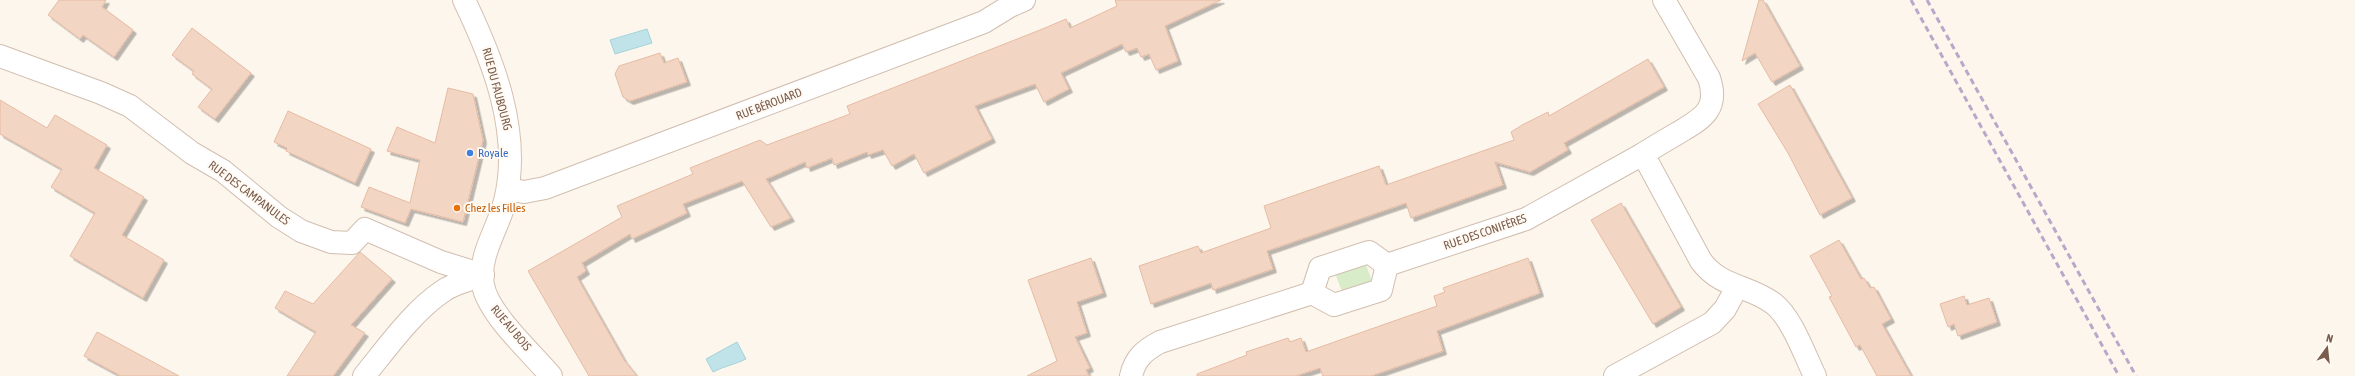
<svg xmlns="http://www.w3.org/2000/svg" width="2355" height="376" font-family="'Asap Condensed',sans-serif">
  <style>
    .green { fill: #d8ecc9 }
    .water { fill: #bfe3e8; stroke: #a5d3da }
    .building { fill: #f3d5c3; stroke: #e6bba3; filter: url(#shadow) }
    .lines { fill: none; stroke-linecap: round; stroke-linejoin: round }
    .street-casing { stroke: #d1beb0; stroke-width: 24 }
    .secondary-casing { stroke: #d6c0b0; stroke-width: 24 }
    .street { stroke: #fff; stroke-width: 22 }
    .secondary { stroke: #fff; stroke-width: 22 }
    .rail { stroke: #b9a8c9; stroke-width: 3; stroke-dasharray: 6 4; stroke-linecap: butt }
    .shop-dot { fill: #3f7fe0; stroke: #fffaf3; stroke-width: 1.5 }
    .food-dot { fill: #e8710a; stroke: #fffaf3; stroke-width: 1.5 }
    .labels { text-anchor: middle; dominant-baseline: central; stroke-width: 4; stroke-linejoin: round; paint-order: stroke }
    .street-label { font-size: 12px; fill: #7a5c4d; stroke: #fffaf3 }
    .shop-label { font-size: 12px; fill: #366cbe; stroke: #fffaf3; text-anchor: start }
    .food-label { font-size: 12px; fill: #c56008; stroke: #fffaf3; text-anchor: start }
  </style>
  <defs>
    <filter id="shadow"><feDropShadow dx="3.5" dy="3.5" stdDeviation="0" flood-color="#0004"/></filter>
  </defs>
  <rect width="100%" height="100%" fill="#fdf6ec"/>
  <path class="green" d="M1365,262L1373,284L1343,294L1335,273Z"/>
  <g class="water">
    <path d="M647,29L652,43L615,54L610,40Z"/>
    <path d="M737,342L746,359C734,365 724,366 713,372L706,359Z"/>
  </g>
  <g class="building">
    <path d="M59,0H106L102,7L133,30L114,57L83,35L80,39L48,15Z"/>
    <path d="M1115,0H1221L1165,26L1178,61L1156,70L1149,54L1141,57L1137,48L1126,52L1122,44L1061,73L1069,89L1044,102L1035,84L975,106L992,139L924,173L914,154L892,166L883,150L868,155L867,152L834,165L832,158L807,168L805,162L766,179L791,218L771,227L742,181L683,204L687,213L632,239L630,234L582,263L586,271L577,277L624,360L637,376H589L528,271L622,217L617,206L693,174L690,168L760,140L767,145L850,114L847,106L1040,30L1066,19L1070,28L1117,6Z"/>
    <path d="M1759,0H1763L1800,66L1772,82L1755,53L1742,61Z"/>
    <path d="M192,28L251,73L215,119L198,107L212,89L192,74L194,71L172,55Z"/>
    <path d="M660,53L664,63L678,58L687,82L630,101L623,97L615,74L619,66Z"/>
    <path d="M1648,59L1664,87L1564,143L1568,150L1530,172L1495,162L1503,185L1411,218L1406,203L1267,251L1273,269L1213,290L1211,283L1151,304L1139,266L1198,246L1201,253L1271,228L1264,206L1379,166L1386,185L1514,140L1511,132L1522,125L1548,112L1549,116Z"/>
    <path d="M1790,85L1852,198L1820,215L1788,153L1758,104Z"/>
    <path d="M448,88L473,94L483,140L463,222L411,209L405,223L361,207L369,187L410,203L420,160L387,151L397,127L435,143Z"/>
    <path d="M0,100L47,128L55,115L107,145L94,168L144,197L122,235L164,260L143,298L70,256L95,213L51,187L62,169L0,134Z"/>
    <path d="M288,111L371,149L355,183L286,151L287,148L274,142Z"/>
    <path d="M1621,203L1681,307L1653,324L1591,220Z"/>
    <path d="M1839,240L1861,279L1864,278L1870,288L1874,287L1891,319L1882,324L1911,376H1877L1860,345L1856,347L1829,297L1832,296L1810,256Z"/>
    <path d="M360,252L392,279L351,325L365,333L333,376H287L316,332L275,308L285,291L313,304Z"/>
    <path d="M1091,258L1103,293L1077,302L1087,333L1075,337L1090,368L1086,370L1089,376H1027L1057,361L1028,280Z"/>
    <path d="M1528,258L1540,293L1437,331L1443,351L1371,376H1323L1320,368L1296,376H1197V374L1247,355L1246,352L1288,338L1290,342L1301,338L1306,352L1391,322L1437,306L1434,296L1445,292L1443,288Z"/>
    <path d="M1964,296L1967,305L1989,298L1997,322L1958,336L1954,324L1948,327L1940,304Z"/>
    <path d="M97,332L103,335L179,376H121L84,356Z"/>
  </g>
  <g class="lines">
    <g class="street-casing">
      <g id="street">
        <path d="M1664,0L1709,78C1720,110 1701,119 1678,133C1666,140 1654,147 1643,154L1701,261C1721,288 1749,285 1774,304C1792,318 1805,356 1815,376"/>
        <path d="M0,56L101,93L130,106L192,153L223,171L279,217L301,231L331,242L352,243L365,229L441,262L483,275"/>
        <path d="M508,189L524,192L545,188L984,22L1010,6L1024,0"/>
        <path d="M1369,252L1387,265L1381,290L1334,305L1312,293L1320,268Z"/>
        <path d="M1387,265L1526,219L1643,154"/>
        <path d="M364,376C387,348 413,311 443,291C454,283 470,280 483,275"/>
        <path d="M1131,376C1135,358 1145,350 1160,342L1312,293"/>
        <path d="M1615,376L1712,323L1725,309L1737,287"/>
      </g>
    </g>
    <g class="secondary-casing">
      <path id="secondary" d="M464,0C493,60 522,133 505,201C499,227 477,257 483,285C488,314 532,353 551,376"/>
    </g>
    <use href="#street" class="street"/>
    <use href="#secondary" class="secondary"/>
    <g class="rail">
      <path d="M1911,0L2119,376"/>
      <path d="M1927,0L2136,376"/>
    </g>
  </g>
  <circle class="shop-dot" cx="470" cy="153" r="4"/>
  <circle class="food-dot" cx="457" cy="208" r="4"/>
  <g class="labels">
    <g class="street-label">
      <text transform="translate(497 89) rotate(75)">RUE DU FAUBOURG</text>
      <text transform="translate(769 104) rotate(-21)">RUE BÉROUARD</text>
      <text transform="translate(249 193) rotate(37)">RUE DES CAMPANULES</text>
      <text transform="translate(1485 232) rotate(-19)">RUE DES CONIFÈRES</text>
      <text transform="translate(511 328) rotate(50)">RUE AU BOIS</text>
    </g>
    <g class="shop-label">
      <text x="478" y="153">Royale</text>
    </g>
    <g class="food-label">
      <text x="465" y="208">Chez les Filles</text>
    </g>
  </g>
  <g transform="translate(2327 348) rotate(15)" stroke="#fffaf3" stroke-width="3" paint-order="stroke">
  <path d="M0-3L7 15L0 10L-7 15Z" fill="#7a5c4d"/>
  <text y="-6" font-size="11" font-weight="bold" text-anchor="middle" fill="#7a5c4d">N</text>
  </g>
</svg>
